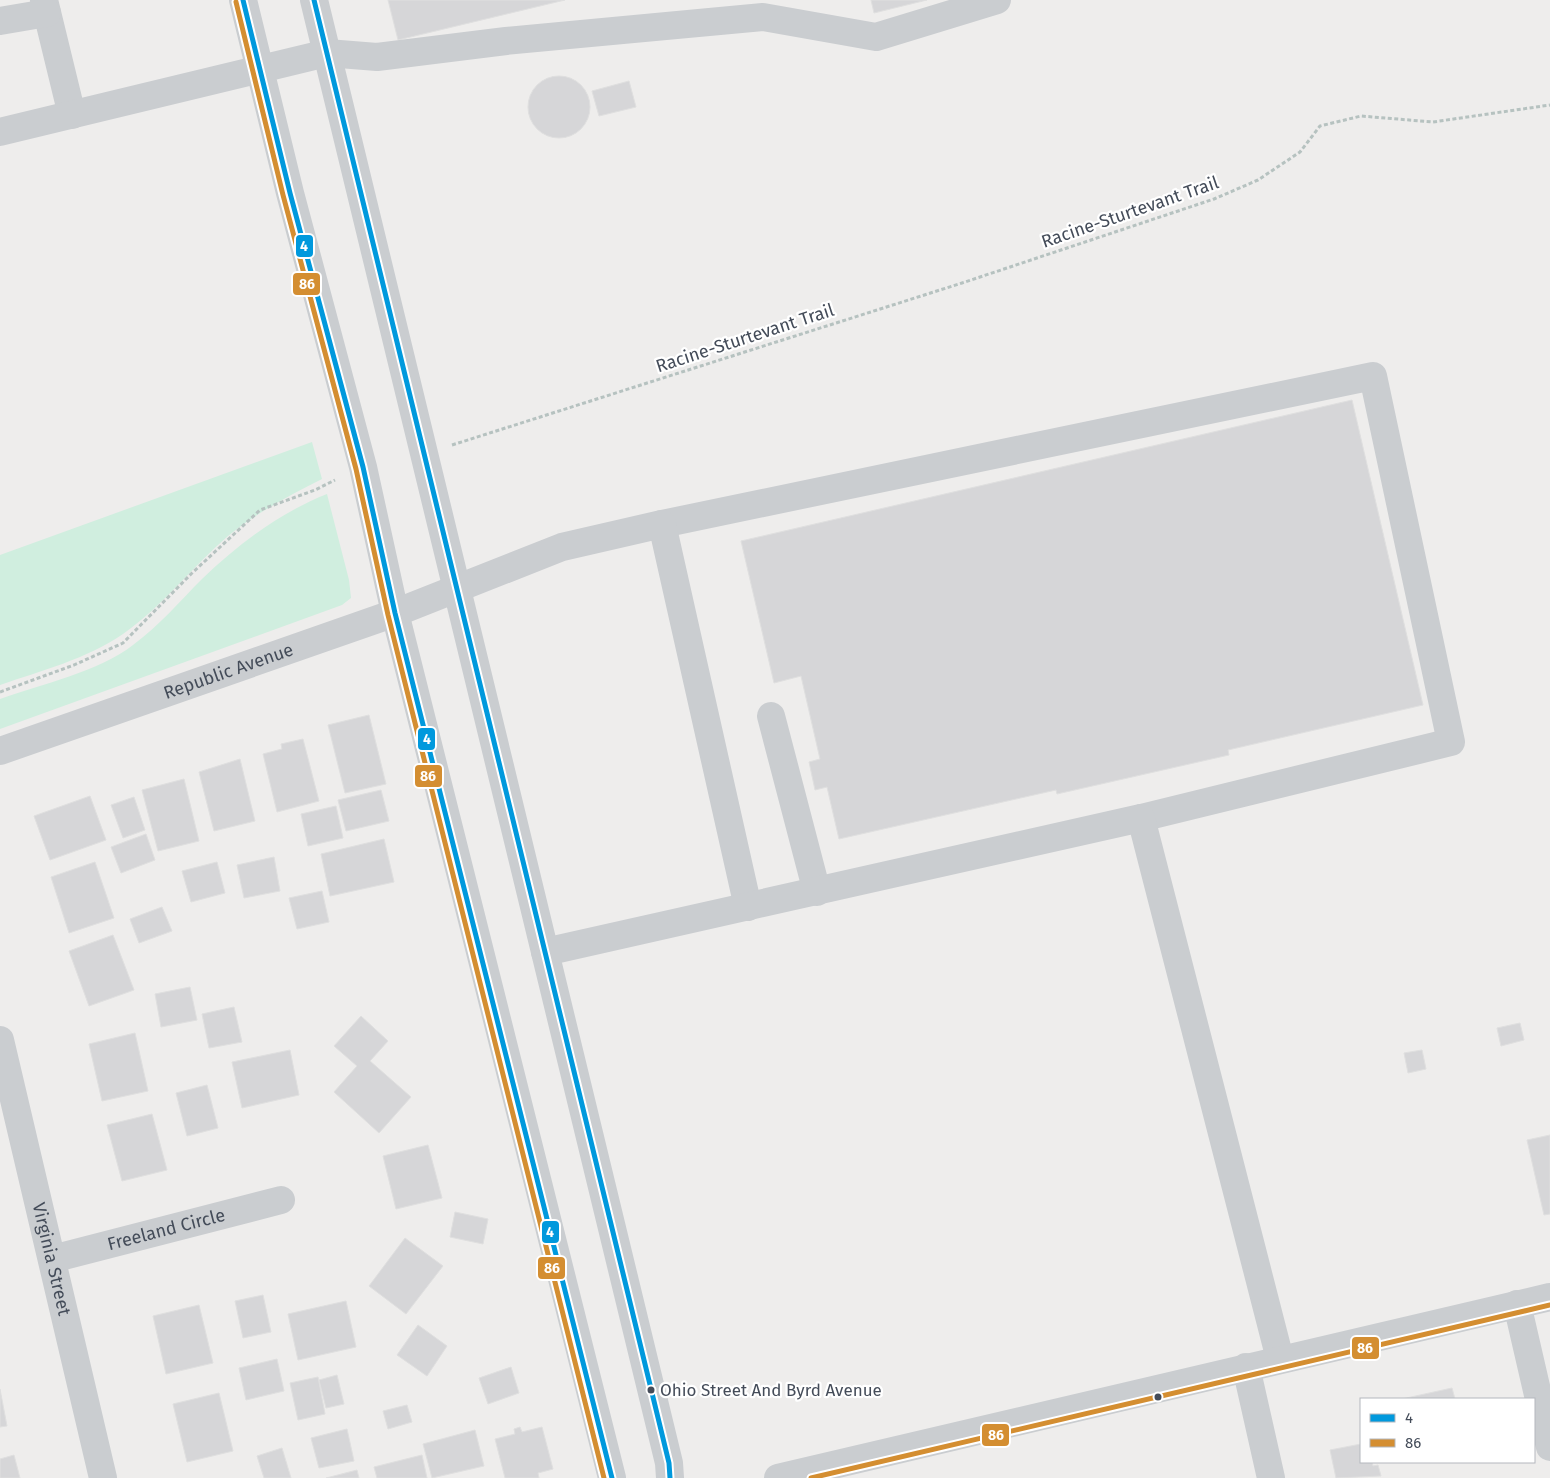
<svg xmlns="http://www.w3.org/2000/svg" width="1550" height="1478" font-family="'Fira Sans',sans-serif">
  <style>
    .green { fill: #d0eedf }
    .building { fill: #d6d6d8; stroke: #dfdfdf }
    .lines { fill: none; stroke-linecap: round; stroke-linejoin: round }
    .path { stroke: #b6c2c0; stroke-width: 3; stroke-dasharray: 4 2.5; stroke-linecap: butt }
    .minor { stroke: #cacdd0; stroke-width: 28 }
    .bus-1-casing { stroke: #fff; stroke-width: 9 }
    .bus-2-casing { stroke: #fff; stroke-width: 9 }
    .bus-1 { stroke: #09d; stroke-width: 5 }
    .bus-2 { stroke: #d48e31; stroke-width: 5 }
    .bus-dot { fill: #444c59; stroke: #fff; stroke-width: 2 }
    .labels { text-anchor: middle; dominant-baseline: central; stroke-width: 4.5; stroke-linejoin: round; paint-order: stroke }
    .bus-label { font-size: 17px; fill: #444c59; stroke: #fff; text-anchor: start }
    .street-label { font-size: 18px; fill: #444c59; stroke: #fff }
    .line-badge { stroke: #fff; stroke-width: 2 }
    .badge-label { font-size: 14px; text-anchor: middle; font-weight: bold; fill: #fff }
  </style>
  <rect width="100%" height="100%" fill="#eeedec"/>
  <g class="green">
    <path d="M312,442L322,479C290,495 256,513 228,536C192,567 162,607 123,634C87,659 40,671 0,685V555Z"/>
    <path d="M327,494L349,580L351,598L342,605L0,729V699C42,684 98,672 133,645C159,626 180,601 202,579C239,544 279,513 327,494Z"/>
  </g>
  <g class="building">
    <path d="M388,0H565L398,40Z"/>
    <path d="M871,0H927L874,13Z"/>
    <circle cx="559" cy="107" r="31"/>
    <path d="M629,81L636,107L599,116L592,91Z"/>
    <path d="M1352,400L1423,705L1228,750L1229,755L1057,794L1056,790L839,839L827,787L815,790L809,762L820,759L801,676L774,683L741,541Z"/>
    <path d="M369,715L386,784L345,793L328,725Z"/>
    <path d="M303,739L319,801L277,812L263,754L282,749L281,744Z"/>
    <path d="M240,759L255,821L214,831L199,772Z"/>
    <path d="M184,779L199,841L158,851L142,790Z"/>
    <path d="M381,790L389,821L346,831L338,800Z"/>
    <path d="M90,796L106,840L50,860L34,816Z"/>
    <path d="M134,797L145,830L123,838L111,805Z"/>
    <path d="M336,806L343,838L308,846L301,814Z"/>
    <path d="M146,834L155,860L121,873L111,847Z"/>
    <path d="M384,839L394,882L330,896L321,854Z"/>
    <path d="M274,857L280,891L244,898L237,865Z"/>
    <path d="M95,862L114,918L69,933L51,877Z"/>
    <path d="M217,862L225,893L191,902L182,871Z"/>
    <path d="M322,891L329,922L297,929L289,898Z"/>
    <path d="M162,907L172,931L139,943L130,919Z"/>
    <path d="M113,935L134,990L89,1006L69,951Z"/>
    <path d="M190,987L197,1020L161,1027L155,994Z"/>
    <path d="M234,1007L242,1042L209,1048L202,1014Z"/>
    <path d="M361,1016L388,1041L370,1061L411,1097L379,1133L334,1092L357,1066L334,1046Z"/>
    <path d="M1520,1023L1524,1040L1501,1046L1497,1028Z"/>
    <path d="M135,1033L148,1091L102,1101L89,1044Z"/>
    <path d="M290,1050L299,1095L242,1108L232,1062Z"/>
    <path d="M1422,1050L1426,1069L1408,1073L1404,1053Z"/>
    <path d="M207,1085L218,1128L187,1136L176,1093Z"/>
    <path d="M152,1114L167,1170L122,1181L107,1125Z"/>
    <path d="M1550,1135V1214L1544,1215L1527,1140Z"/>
    <path d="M428,1145L442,1198L396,1209L383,1156Z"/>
    <path d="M455,1212L488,1219L483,1244L450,1237Z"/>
    <path d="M405,1238L443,1266L406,1314L369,1286Z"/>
    <path d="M263,1295L271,1332L243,1338L235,1301Z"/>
    <path d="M346,1301L356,1347L298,1360L288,1314Z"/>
    <path d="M199,1305L213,1363L166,1374L153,1316Z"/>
    <path d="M418,1325L447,1346L427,1376L397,1355Z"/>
    <path d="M277,1359L284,1391L246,1400L239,1368Z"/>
    <path d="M511,1367L519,1393L488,1404L479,1378Z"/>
    <path d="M337,1375L344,1404L326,1408L319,1380Z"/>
    <path d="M318,1377L325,1414L298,1420L290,1383Z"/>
    <path d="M1452,1388L1455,1399H1402Z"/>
    <path d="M0,1389L7,1426L0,1427Z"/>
    <path d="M219,1393L233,1451L187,1462L173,1404Z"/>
    <path d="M407,1405L412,1422L388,1429L383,1411Z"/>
    <path d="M520,1427L522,1432L542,1427L553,1469L538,1473L539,1478H505L495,1439L515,1434L514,1429Z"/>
    <path d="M347,1429L354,1461L319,1468L311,1438Z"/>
    <path d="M475,1430L484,1466L432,1478L423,1444Z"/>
    <path d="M1361,1444V1462H1372L1373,1466L1378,1465L1381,1476L1336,1478L1330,1450Z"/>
    <path d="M282,1448L291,1478H264L257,1456Z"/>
    <path d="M14,1455L20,1478H0V1459Z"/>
    <path d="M422,1455L427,1478H377L374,1467Z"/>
    <path d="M357,1470L359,1478H326Z"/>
  </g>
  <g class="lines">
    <g class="path">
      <path d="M452,445L962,283L1214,199L1258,180L1300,152L1320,126L1361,116L1433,122L1550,105"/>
      <path d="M0,692L74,665L123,643L191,574L260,510L315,490L335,480"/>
    </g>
    <g class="minor">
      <path d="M44,0L72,115"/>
      <path d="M243,0L290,193L363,467L395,613L612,1478"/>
      <path d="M314,0L669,1463L670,1478"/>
      <path d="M0,21L47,13"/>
      <path d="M0,132L327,53L377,57L506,41L763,17L876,37L997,0"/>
      <path d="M662,524L1373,376L1451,742L1141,818"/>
      <path d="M771,716L817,892"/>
      <path id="s1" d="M0,751L395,613L562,547L662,524L748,907"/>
      <path d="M545,952L1141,818L1280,1359"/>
      <path id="s2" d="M0,1040L103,1478"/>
      <path id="s3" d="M52,1259L281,1200"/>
      <path d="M1517,1304L1550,1447"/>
      <path d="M1246,1367L1271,1478"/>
      <path d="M778,1478L1550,1297"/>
    </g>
    <g class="bus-1-casing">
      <g id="bus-1">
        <path d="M243,0L290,193L363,467L395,613L612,1478"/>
        <path d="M314,0L669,1463L670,1478"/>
      </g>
    </g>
    <g class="bus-2-casing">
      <g id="bus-2">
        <path d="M236,2L283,195L356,469L388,615L604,1478"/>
        <path d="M811,1478L1550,1305"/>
      </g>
    </g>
    <use href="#bus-1" class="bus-1"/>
    <use href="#bus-2" class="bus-2"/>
  </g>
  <g class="bus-dot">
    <circle cx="651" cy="1390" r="4.5"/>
    <circle cx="1158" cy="1397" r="4.5"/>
  </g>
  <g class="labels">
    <g class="bus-label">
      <text x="660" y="1390">Ohio Street And Byrd Avenue</text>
    </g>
    <g class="street-label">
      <text transform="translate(1130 212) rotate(-19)">Racine-Sturtevant Trail</text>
      <text transform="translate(745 338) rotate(-18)">Racine-Sturtevant Trail</text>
      <text stroke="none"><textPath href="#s1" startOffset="242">Republic Avenue</textPath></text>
      <text stroke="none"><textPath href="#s3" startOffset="118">Freeland Circle</textPath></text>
      <text stroke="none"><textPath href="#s2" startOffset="225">Virginia Street</textPath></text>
    </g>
  </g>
  <g class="line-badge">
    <rect x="295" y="234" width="19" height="24" rx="5" fill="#09d"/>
    <rect x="292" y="272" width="29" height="24" rx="5" fill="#d48e31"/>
    <rect x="417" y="727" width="19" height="24" rx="5" fill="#09d"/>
    <rect x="414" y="764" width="29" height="24" rx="5" fill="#d48e31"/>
    <rect x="541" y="1220" width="19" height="24" rx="5" fill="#09d"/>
    <rect x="537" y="1256" width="29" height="24" rx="5" fill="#d48e31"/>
    <rect x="1351" y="1336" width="29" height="24" rx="5" fill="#d48e31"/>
    <rect x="981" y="1423" width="29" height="24" rx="5" fill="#d48e31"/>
  </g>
  <g class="badge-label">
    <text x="304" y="251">4</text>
    <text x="307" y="289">86</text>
    <text x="427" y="744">4</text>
    <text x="428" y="781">86</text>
    <text x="550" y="1237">4</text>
    <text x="552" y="1273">86</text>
    <text x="1365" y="1353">86</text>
    <text x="996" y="1440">86</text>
  </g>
  <rect x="1360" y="1398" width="175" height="65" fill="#ffffff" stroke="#b4b7bd"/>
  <rect x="1370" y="1414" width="25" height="8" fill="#0099dd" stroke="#b4b7bd"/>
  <text x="1405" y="1423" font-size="15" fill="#444c59">4</text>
  <rect x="1370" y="1439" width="25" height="8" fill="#d48e31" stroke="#b4b7bd"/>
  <text x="1405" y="1448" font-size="15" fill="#444c59">86</text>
</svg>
